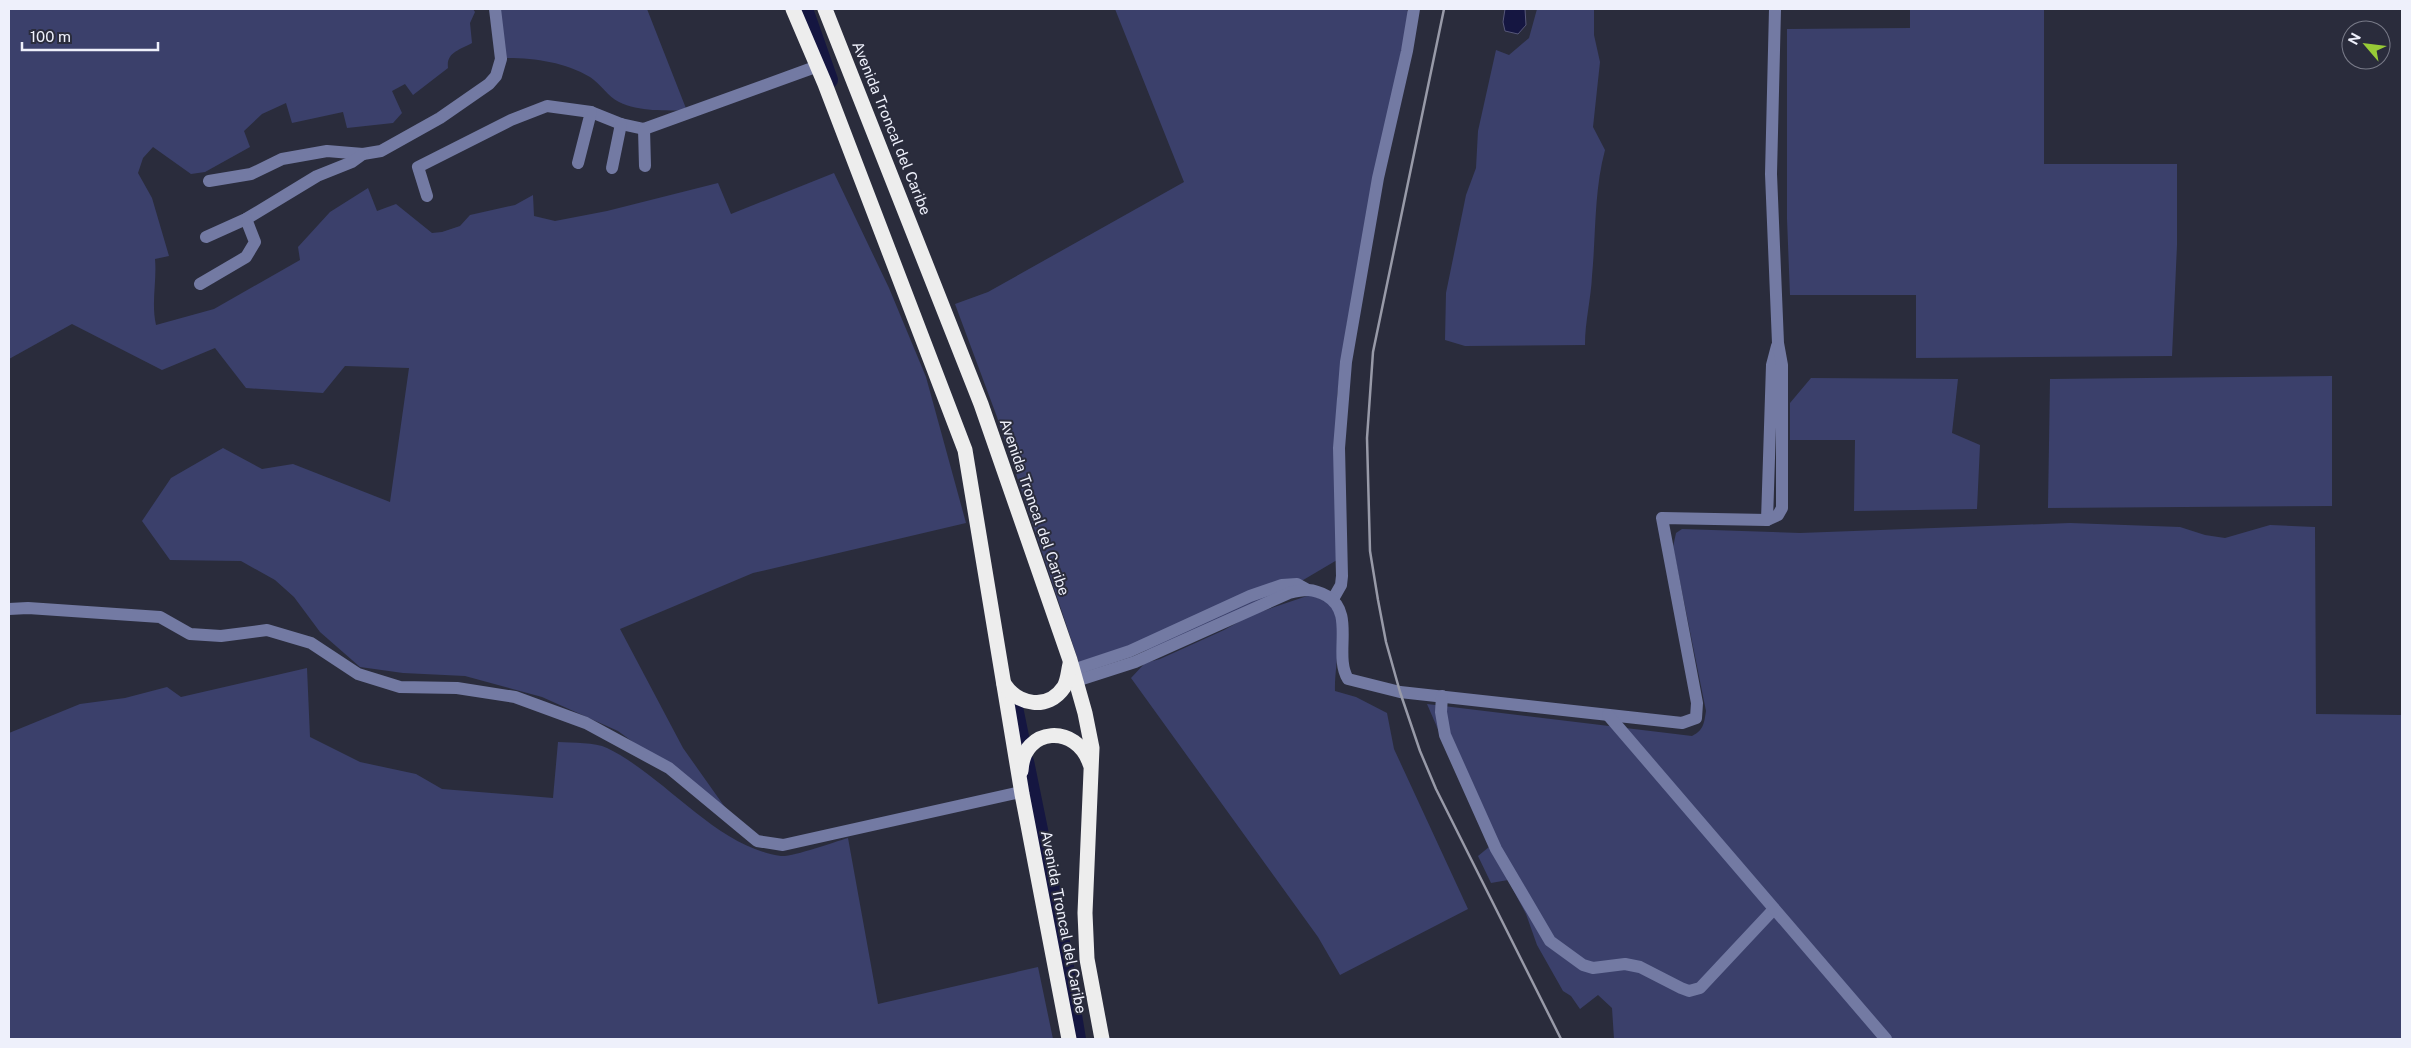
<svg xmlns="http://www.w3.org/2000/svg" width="2411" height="1048" font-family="'Public Sans',sans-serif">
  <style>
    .green { fill: #3b406b }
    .water { fill: #151641; stroke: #565779 }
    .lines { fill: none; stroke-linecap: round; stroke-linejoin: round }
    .river { stroke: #151641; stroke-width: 16 }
    .minor { stroke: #737aa3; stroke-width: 12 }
    .highway { stroke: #ededed; stroke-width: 15 }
    .rail { stroke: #989aa8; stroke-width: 2.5 }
    .labels { text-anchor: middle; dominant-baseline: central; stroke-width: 4; stroke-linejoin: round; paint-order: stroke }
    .street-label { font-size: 15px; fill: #eef0fb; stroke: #2a2c3c }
  </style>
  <rect width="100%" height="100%" fill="#2a2c3c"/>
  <g class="green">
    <path d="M9,9H473L475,12L470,23L472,43C460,50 446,52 448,68L413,95L405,84L392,91L402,113L393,123L347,128L343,112L292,123L286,103L262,114L244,131L250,147L205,172L191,174L153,147L143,158L138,173L152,198L169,256L155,259C157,281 151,303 156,325L214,309L300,260L298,247L330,212L368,188L377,211L396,204L432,233L442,232L460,226L470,215L515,205L533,195L534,216L555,221L607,211L718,183L731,214L834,173L889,288L926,377L966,523L753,573L620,629L683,748L729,813L618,731L542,697L465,676L403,673L360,667L320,632L294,597L275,580L241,561L170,560L142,521L171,478L223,448L262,469L293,464L390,502L409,368L345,366L323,393L246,388L215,348L162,370L72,324L9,359Z"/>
    <path d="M498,9H647L687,111C666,110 639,112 619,102C608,97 601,84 590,77C565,62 534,58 505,58Z"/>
    <path d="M1115,9H1406L1409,13L1347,324L1337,396V560L1293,586L1153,649L1079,663L997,417L955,304L988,292L1184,182Z"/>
    <path d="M1537,9H1594V35L1600,62L1593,127L1605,150C1594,191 1596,234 1592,276C1591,299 1585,321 1585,345L1465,346L1445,340L1446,293L1466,195L1476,168L1478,131L1496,50L1509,55L1529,38Z"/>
    <path d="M1910,9H2044V164H2177V245L2172,356L1916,358V295H1790L1787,219V29L1910,28Z"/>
    <path d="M2332,376V506L2048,508L2050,379Z"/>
    <path d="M1811,378L1958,379L1952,433L1980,445L1977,509L1854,511L1855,440H1790V403Z"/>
    <path d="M2070,523L2180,527L2205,535L2225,538L2270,525L2315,527L2316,714L2402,715V1039H1614L1612,1008L1598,995L1580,1009L1571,996L1563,991L1537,945L1526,914L1508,880L1491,883L1478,856L1489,847L1427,704L1692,736C1704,730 1704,723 1706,711L1673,547L1676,533L1682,529L1800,533Z"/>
    <path d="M1310,595C1318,598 1329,601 1333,609C1344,628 1334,669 1335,691L1356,697L1387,713L1394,749L1468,909L1340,975L1318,937L1131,678L1145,663L1160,659L1224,630L1251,615Z"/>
    <path d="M307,668L310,737L360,762L416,774L442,789L553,798L558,742C573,743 595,742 607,748C665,776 716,847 781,856C793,857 834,842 848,838L878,1004L1038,967L1053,1039H9V733L80,704L125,698L167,687L181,697Z"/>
  </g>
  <path class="water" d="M1505,9H1525L1526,25L1518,34L1505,31L1503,22Z"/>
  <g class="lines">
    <g class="river">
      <path d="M805,9L830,80"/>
      <path d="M1014,702L1023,746"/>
      <path d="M1026,761L1058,918L1078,1039"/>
    </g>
    <g class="minor">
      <path d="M591,112L621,124L644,129L818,66"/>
      <path d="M644,129L645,166"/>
      <path d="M612,168L621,124"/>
      <path d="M209,181L251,174L282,159L327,151L363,154L381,151L440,118L489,84L496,76L501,59L495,9"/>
      <path d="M427,196L418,167L511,120L547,106L591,112L578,163"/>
      <path d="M206,237L246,219L317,176L352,162L363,154"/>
      <path d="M200,284L246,257L255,242L246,219"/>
      <path d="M1767,520L1772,365L1777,346"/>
      <path d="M1333,599L1341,585L1342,576L1339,448L1346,362L1378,178L1407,51L1414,9"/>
      <path d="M9,609L28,608L160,617L190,634L221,636L267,630L311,643L358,674L400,687L457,688L515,697L586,723L669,768L757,841L783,845L1016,793L1022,794"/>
      <path d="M1073,670L1130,651L1250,596L1282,585L1297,584L1306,589"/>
      <path d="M1076,681L1135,662L1289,593C1305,589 1312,588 1327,596C1356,613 1333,655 1348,679L1400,692L1682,723L1696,718L1697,703L1662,518L1767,520L1778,515L1782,508V365L1778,343L1771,174L1775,9"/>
      <path d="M1442,696L1441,712L1445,735L1496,849L1550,941L1583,965L1593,968L1625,964L1640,967L1681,988L1689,991L1700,988L1774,909"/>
      <path d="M1608,715L1886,1039"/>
    </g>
    <g class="highway">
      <path d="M793,9L825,84L965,450L1022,794L1069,1039"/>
      <path d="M825,9L981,404L1070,660L1085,713L1092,748L1085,913L1087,959L1102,1039"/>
      <path d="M1004,684C1018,705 1048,711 1064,687C1068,680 1068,672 1070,664"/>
      <path d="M1021,771C1023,726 1077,724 1090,764"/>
    </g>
    <path class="rail" d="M1444,9L1373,352L1367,438L1370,551L1378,600L1386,642L1400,692L1420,751L1436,789L1561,1039"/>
  </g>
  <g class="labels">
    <g class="street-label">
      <text transform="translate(892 128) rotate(68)">Avenida Troncal del Caribe</text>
      <text transform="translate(1035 507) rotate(71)">Avenida Troncal del Caribe</text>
      <text transform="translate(1064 922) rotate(79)">Avenida Troncal del Caribe</text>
    </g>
  </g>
  <rect width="2411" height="1048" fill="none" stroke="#eef0fb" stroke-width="20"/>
  <g transform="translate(2366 45) rotate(298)"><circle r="24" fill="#2a2c3c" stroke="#787a88"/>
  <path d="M0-4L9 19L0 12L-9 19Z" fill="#98cb37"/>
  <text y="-8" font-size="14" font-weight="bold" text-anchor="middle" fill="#eef0fb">N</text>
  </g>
  <path d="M22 42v8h136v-8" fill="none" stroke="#eef0fb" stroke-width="2.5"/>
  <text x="30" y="42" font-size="15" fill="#eef0fb" stroke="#2a2c3c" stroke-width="4" paint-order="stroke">100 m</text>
</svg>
